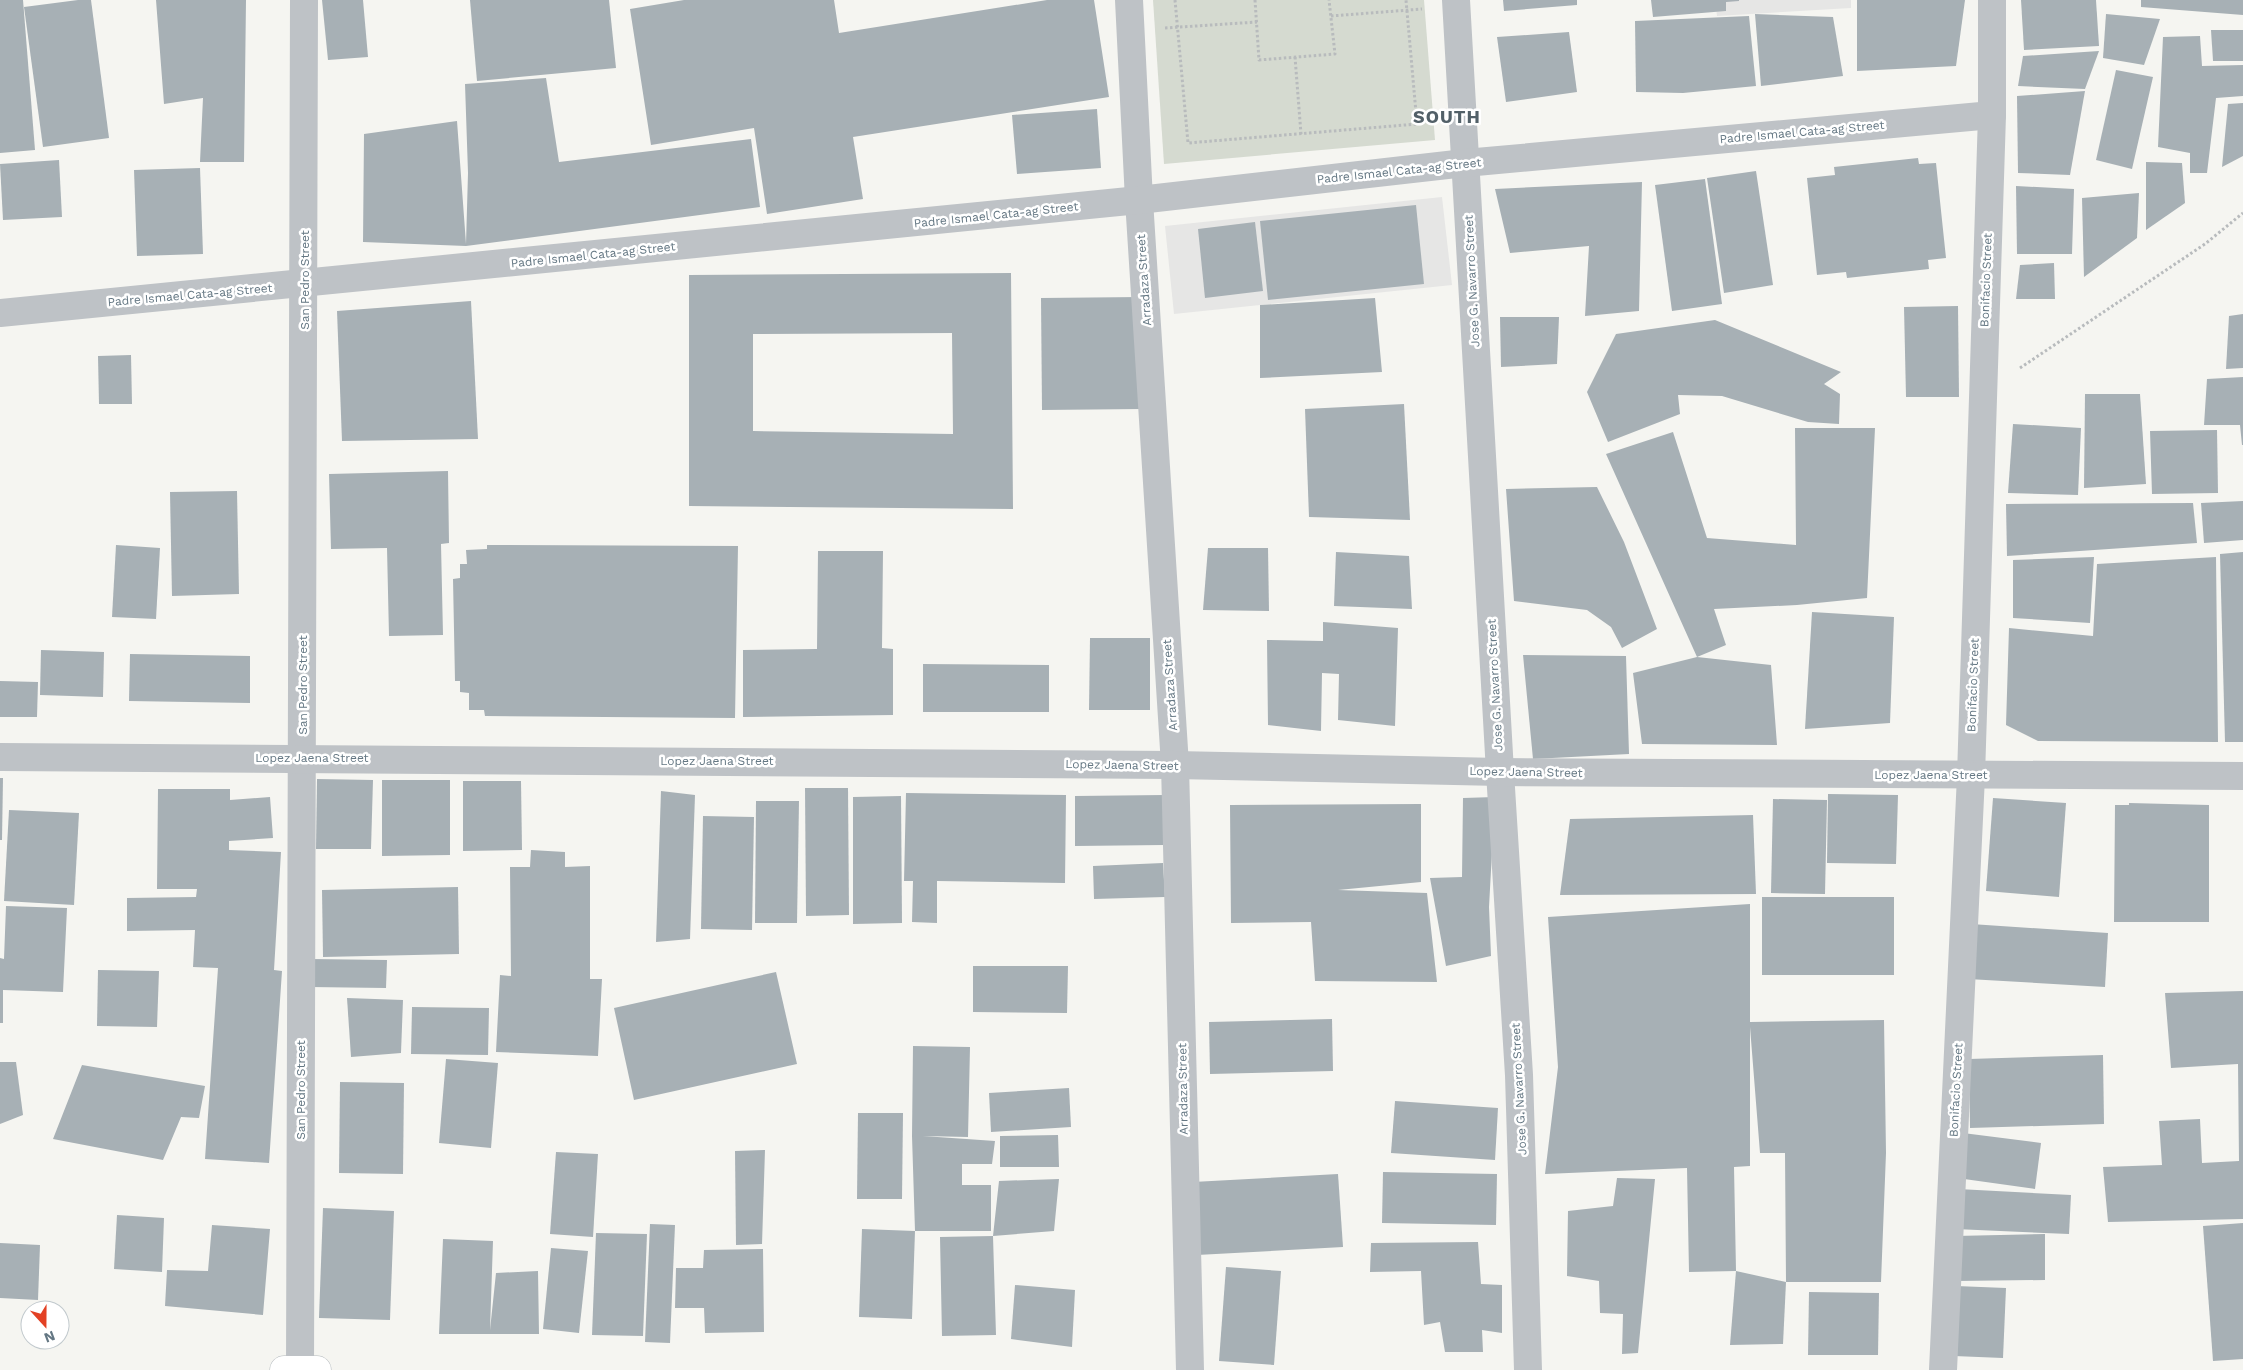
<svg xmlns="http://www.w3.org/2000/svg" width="2243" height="1370" font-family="'Work Sans',sans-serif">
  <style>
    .built { fill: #e6e6e5 }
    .green { fill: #d5dad0 }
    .building { fill: #a7b0b5; fill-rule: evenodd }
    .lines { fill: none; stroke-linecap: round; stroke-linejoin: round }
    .secondary-casing { stroke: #b2b8bc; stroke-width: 29 }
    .path { stroke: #b8bbbd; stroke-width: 3; stroke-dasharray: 2.5 2.5; stroke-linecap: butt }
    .minor { stroke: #bec2c6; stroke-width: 28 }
    .tertiary { stroke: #bec2c6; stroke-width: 28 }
    .secondary { stroke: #fff; stroke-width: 28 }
    .labels { text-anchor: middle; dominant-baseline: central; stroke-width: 5; stroke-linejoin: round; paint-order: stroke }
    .street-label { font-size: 12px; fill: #647783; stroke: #fff }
    .district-label { font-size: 18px; font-weight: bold; letter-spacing: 1px; fill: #526068; stroke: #fff }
  </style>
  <rect width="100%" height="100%" fill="#f5f5f1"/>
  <g class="built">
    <path d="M1715,0H1851V8L1717,16Z"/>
    <path d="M1442,197L1452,285L1174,314L1165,226Z"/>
  </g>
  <path class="green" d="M1153,0H1424L1435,140L1164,164Z"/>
  <g class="building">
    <path d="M0,0H23L35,150L0,153Z"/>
    <path d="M78,0H91L109,138L43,147L24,7Z"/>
    <path d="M156,0H246L244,162H200L203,98L164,104Z"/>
    <path d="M322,0H363L368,57L328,60Z"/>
    <path d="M470,0H609L616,68L477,81Z"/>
    <path d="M684,0H834L839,33L1047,0H1094L1109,97L853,137L863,199L767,214L754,128L651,145L630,9Z"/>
    <path d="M1503,0H1577V5L1504,11Z"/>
    <path d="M1651,0H1739V1L1726,2V11L1653,17Z"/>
    <path d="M1857,0H1965L1956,66L1857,71Z"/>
    <path d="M2021,0H2096L2099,46L2024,50Z"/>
    <path d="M2141,0H2243V15L2141,7Z"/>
    <path d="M1755,14L1833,17L1843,76L1761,86Z"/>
    <path d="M2106,14L2160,19L2144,65L2103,58Z"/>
    <path d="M1749,16L1756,86L1683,93L1636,92L1635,21Z"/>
    <path d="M2211,30H2243V61H2213Z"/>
    <path d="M1569,32L1577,92L1506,102L1497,37Z"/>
    <path d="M2200,36L2202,66L2243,65V96L2216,98L2207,173H2190V153L2158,147L2163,37Z"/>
    <path d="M2099,51L2085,89L2018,86L2023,56Z"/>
    <path d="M2116,70L2153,77L2132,169L2096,160Z"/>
    <path d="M546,78L559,162L751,139L760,207L466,246L363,242L364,134L457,121L466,244L468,173L465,84Z"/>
    <path d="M2085,91L2070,175L2018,173L2017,96Z"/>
    <path d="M2243,103V156L2222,167L2228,104Z"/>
    <path d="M1097,109L1101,168L1017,174L1012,115Z"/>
    <path d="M1918,158L1919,164L1936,163L1946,258L1928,260L1929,269L1847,278L1846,272L1817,275L1807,178L1835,175L1834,167Z"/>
    <path d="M59,160L62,217L3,220L0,164Z"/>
    <path d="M2146,162L2182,163L2185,203L2146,230Z"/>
    <path d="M200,168L203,254L137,256L134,170Z"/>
    <path d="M1756,171L1773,285L1724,293L1707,178Z"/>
    <path d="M1705,179L1722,304L1672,311L1655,185Z"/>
    <path d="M1642,182L1639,311L1585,316L1589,246L1510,253L1495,189Z"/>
    <path d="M2016,186L2074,189L2072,254H2017Z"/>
    <path d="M2139,193L2137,238L2084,277L2082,198Z"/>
    <path d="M1416,205L1424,284L1268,300L1260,221Z"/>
    <path d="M1255,222L1263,291L1205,298L1198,229Z"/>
    <path d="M2054,263L2055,299H2016L2020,265Z"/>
    <path d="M1011,273L1013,509L689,506V275ZM952,333L953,434L753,431V334Z"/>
    <path d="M1141,297L1142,409L1042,410L1041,298Z"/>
    <path d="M1375,298L1382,372L1260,378V305Z"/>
    <path d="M471,301L478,439L342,441L337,311Z"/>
    <path d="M1958,306L1959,397H1906L1904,307Z"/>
    <path d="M2243,314V368L2226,369L2229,316Z"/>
    <path d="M1500,317H1559L1557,364L1501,367Z"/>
    <path d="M1715,320L1841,372L1824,384L1840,394L1839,424L1808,422L1722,396L1678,395L1680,414L1608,442L1587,392L1616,334Z"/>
    <path d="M131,355L132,404H99L98,356Z"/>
    <path d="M2243,377V445H2242L2240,425H2204L2207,379Z"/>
    <path d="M2085,394H2140L2146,484L2084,488Z"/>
    <path d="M1404,404L1410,520L1309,517L1305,409Z"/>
    <path d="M2013,424L2081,428L2078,495L2008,493Z"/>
    <path d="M1795,428H1875L1867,598L1797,605L1714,609L1726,645L1697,657L1771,665L1777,745L1642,744L1633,673L1697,657L1606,454L1673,432L1707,538L1796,545Z"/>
    <path d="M2217,430L2218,493L2152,494L2150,431Z"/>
    <path d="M448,471L449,543L441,544L443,635L389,636L387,548L331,549L329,474Z"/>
    <path d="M1597,487L1624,542L1657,629L1622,648L1611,627L1587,610L1514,601L1506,489Z"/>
    <path d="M237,491L239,594L172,596L170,492Z"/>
    <path d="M2243,501V540L2204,543L2201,503Z"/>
    <path d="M2193,503L2197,543L2007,556L2006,504Z"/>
    <path d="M116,545L160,548L156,619L112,617Z"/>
    <path d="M487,545L738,546L735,718L485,716L484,710H469V693L460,692V681H455L453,579L460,578V564H467L466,550L487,549Z"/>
    <path d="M1208,548H1268L1269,611L1203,610Z"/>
    <path d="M818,551H883L882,648L893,649V715L743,717V650L817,649Z"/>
    <path d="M1336,552L1409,556L1412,609L1334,606Z"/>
    <path d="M2243,552V742H2225L2220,554Z"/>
    <path d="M2094,557L2090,623L2013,618V560Z"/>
    <path d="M2216,557L2218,742L2038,741L2006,725L2009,628L2093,636L2097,564Z"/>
    <path d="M1812,612L1894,617L1890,723L1805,729Z"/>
    <path d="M1323,622L1398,628L1395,726L1338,720L1339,674L1322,673L1321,731L1268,725L1267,640L1323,641Z"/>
    <path d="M1090,638H1150V710H1089Z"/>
    <path d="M41,650L104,652L103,697L40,695Z"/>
    <path d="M130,654L250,656V703L129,701Z"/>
    <path d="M1523,655L1626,656L1629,754L1533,759Z"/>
    <path d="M923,664L1049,665V712H923Z"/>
    <path d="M0,681L38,682L37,717H0Z"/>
    <path d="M0,778H3L2,840H0Z"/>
    <path d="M317,779L373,780L371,849H316Z"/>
    <path d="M382,780H450V855L382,856Z"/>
    <path d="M463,781H521L522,850L463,851Z"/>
    <path d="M805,788H848L849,915L806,916Z"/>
    <path d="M158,789H230V800L270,797L273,838L229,841V850L281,852L274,970L282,971L269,1163L205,1159L218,968L193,967L195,930L127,931V898L196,897L197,889H157Z"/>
    <path d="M661,791L695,795L690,939L656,942Z"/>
    <path d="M906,793L1066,795L1065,883L937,881V923L912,922L913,881H904Z"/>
    <path d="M1828,794L1898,795L1896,864L1827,863Z"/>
    <path d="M1164,795V845L1075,846V796Z"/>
    <path d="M901,796L902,923L853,924V797Z"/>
    <path d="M1495,797L1489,907L1491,956L1446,966L1430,878L1462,877L1463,798Z"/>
    <path d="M1993,798L2066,803L2059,897L1986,891Z"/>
    <path d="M1773,799L1827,800L1825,894L1771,893Z"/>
    <path d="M756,801H799L797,923H755Z"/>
    <path d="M2129,803L2209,805V922H2114L2115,805H2129Z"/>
    <path d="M1421,804V882L1338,890L1427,893L1437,982L1315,981L1311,922L1231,923L1230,805Z"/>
    <path d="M9,810L79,813L74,905L4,901Z"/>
    <path d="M1753,815L1756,894L1560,895L1570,819Z"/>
    <path d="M703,816L754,817L752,930L701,929Z"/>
    <path d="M531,850L565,852V867L590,866V979H602L598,1056L496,1052L500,975L511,976L510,867H530Z"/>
    <path d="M1163,863L1165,897L1094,899L1093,866Z"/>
    <path d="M458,887L459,954L323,957L322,890Z"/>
    <rect x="1762" y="897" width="132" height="78"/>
    <path d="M1750,904V1022L1884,1020L1886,1153L1881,1282H1786L1785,1153H1760L1750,1027V1166L1734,1167L1736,1271L1689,1272L1687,1168L1545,1174L1558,1067L1548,917Z"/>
    <path d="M6,906L67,908L63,992L3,990V1023H0V958L4,959Z"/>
    <path d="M1971,924L2108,933L2105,987L1968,979Z"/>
    <path d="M311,959L387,960L386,988L310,987Z"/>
    <path d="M973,966H1068L1067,1013L973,1012Z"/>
    <path d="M98,970L159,971L157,1027L97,1026Z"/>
    <path d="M776,972L797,1064L634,1100L614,1008Z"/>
    <path d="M2243,991V1219L2108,1222L2103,1167L2162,1165L2159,1121L2200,1119L2202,1163L2239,1161L2238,1064L2171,1068L2165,993Z"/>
    <path d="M347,998L403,1000L401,1053L351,1057Z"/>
    <path d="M412,1007L489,1008L488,1055L411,1054Z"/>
    <path d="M1332,1019L1333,1071L1210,1074L1209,1022Z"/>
    <path d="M913,1046L970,1047L968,1137L923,1136L995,1141L992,1164H962V1185H991V1231H915L912,1136Z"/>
    <path d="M2103,1055L2104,1124L1970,1128L1969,1059Z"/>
    <path d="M446,1059L498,1063L491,1148L439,1143Z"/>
    <path d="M0,1062H16L23,1115L0,1124Z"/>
    <path d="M82,1065L205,1086L199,1118L181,1117L163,1160L53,1139Z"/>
    <path d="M340,1082L404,1083L403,1174L339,1173Z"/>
    <path d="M1069,1088L1071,1127L991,1132L989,1093Z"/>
    <path d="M1395,1101L1498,1108L1495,1160L1391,1153Z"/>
    <path d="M858,1113H903L902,1199H857Z"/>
    <path d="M1963,1133L2041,1143L2035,1189L1957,1178Z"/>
    <path d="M1058,1135L1059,1167H1000V1136Z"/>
    <path d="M765,1150L762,1244L736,1245L735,1151Z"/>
    <path d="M556,1152L598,1154L593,1237L550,1234Z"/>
    <path d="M1383,1172L1497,1174L1496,1225L1382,1223Z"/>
    <path d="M1338,1174L1343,1247L1197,1255L1193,1182Z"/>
    <path d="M1617,1178L1655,1179L1638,1353L1622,1354L1623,1314L1600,1313L1599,1281L1567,1276L1568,1211L1613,1206Z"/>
    <path d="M1059,1179L1054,1231L993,1236L996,1335L942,1336L940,1237L993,1236L999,1181Z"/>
    <path d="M1958,1189L2071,1195L2069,1234L1955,1229Z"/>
    <path d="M323,1208L394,1211L390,1320L319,1318Z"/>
    <path d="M117,1215L164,1218L162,1272L114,1269Z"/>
    <path d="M2243,1223V1359L2213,1361L2203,1226Z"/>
    <path d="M650,1224L675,1225L670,1343L645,1342Z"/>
    <path d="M212,1225L270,1229L263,1315L165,1306L167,1270L208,1271Z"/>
    <path d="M862,1229L915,1231L912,1319L859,1317Z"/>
    <path d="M596,1233L647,1234L643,1336L592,1335Z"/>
    <path d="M2045,1234V1280L1956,1281L1955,1236Z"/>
    <path d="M443,1239L493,1241L490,1330L496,1273L538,1271L539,1334H439Z"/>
    <path d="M1478,1242L1481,1284L1502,1285V1333L1482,1330L1483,1352H1445L1440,1322L1424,1325L1421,1271L1370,1272L1371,1243Z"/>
    <path d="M0,1243L40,1245L38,1300L0,1298Z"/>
    <path d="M551,1248L588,1251L579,1333L543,1329Z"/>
    <path d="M763,1249L764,1332L705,1333L704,1308H675L676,1268H703L704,1250Z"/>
    <path d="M1226,1267L1281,1271L1274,1365L1219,1361Z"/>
    <path d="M1736,1271L1786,1282L1783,1344L1730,1345Z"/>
    <path d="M1015,1285L1075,1290L1072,1347L1011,1339Z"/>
    <path d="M1956,1286L2006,1288L2003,1358L1954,1356Z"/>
    <path d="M1809,1292L1879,1293L1878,1355H1808Z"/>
  </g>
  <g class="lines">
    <g class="secondary-casing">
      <path id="secondary" d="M284,1370H317"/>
    </g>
    <g class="path">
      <path d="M1175,0L1188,143L1417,124L1406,0"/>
      <path d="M1255,0L1259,60L1335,54L1329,0"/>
      <path d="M1331,16L1422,9"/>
      <path d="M1165,28L1257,22"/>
      <path d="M1295,57L1301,134"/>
      <path d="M2020,368L2205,244L2243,213"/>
    </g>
    <g class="minor">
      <path d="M1129,0L1139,200L1175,765L1190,1370"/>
      <path d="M1456,0L1500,772L1519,1075L1528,1370"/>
      <path d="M0,313L1139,200L1465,163L1992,115"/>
      <path d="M1971,776L1992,115V0"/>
      <path d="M300,1370L304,0"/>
    </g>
    <g class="tertiary">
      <path d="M0,757L1175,765L1500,772L2243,776"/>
      <path d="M1943,1370L1971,776"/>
    </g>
    <use href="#secondary" class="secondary"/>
  </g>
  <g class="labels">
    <g class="street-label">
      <text transform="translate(1802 132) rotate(-5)">Padre Ismael Cata-ag Street</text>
      <text transform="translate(1399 171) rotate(-6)">Padre Ismael Cata-ag Street</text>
      <text transform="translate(996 215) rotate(-6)">Padre Ismael Cata-ag Street</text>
      <text transform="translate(593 255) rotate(-6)">Padre Ismael Cata-ag Street</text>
      <text transform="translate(305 280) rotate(-90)">San Pedro Street</text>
      <text transform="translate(1144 280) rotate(-94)">Arradaza Street</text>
      <text transform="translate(1986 280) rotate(-88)">Bonifacio Street</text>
      <text transform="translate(1472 281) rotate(-93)">Jose G. Navarro Street</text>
      <text transform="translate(190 295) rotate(-5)">Padre Ismael Cata-ag Street</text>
      <text transform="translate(303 685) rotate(-90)">San Pedro Street</text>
      <text transform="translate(1170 685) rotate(-94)">Arradaza Street</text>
      <text transform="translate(1495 685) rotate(-93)">Jose G. Navarro Street</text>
      <text transform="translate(1973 685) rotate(-88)">Bonifacio Street</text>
      <text x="312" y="758">Lopez Jaena Street</text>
      <text x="717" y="761">Lopez Jaena Street</text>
      <text transform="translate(1122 765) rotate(1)">Lopez Jaena Street</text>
      <text transform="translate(1526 772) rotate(1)">Lopez Jaena Street</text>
      <text x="1931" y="775">Lopez Jaena Street</text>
      <text transform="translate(1183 1089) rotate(-91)">Arradaza Street</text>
      <text transform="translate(1519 1089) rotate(-93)">Jose G. Navarro Street</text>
      <text transform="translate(301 1090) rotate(-90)">San Pedro Street</text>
      <text transform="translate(1956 1090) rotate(-87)">Bonifacio Street</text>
    </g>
    <g class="district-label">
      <text x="1447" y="116">SOUTH</text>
    </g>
  </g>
  <g transform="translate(45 1325) rotate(159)"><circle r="24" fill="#ffffff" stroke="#c1c9cd"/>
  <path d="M0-4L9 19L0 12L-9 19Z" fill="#e34124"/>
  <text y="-8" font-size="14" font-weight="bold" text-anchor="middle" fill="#647783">N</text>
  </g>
</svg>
